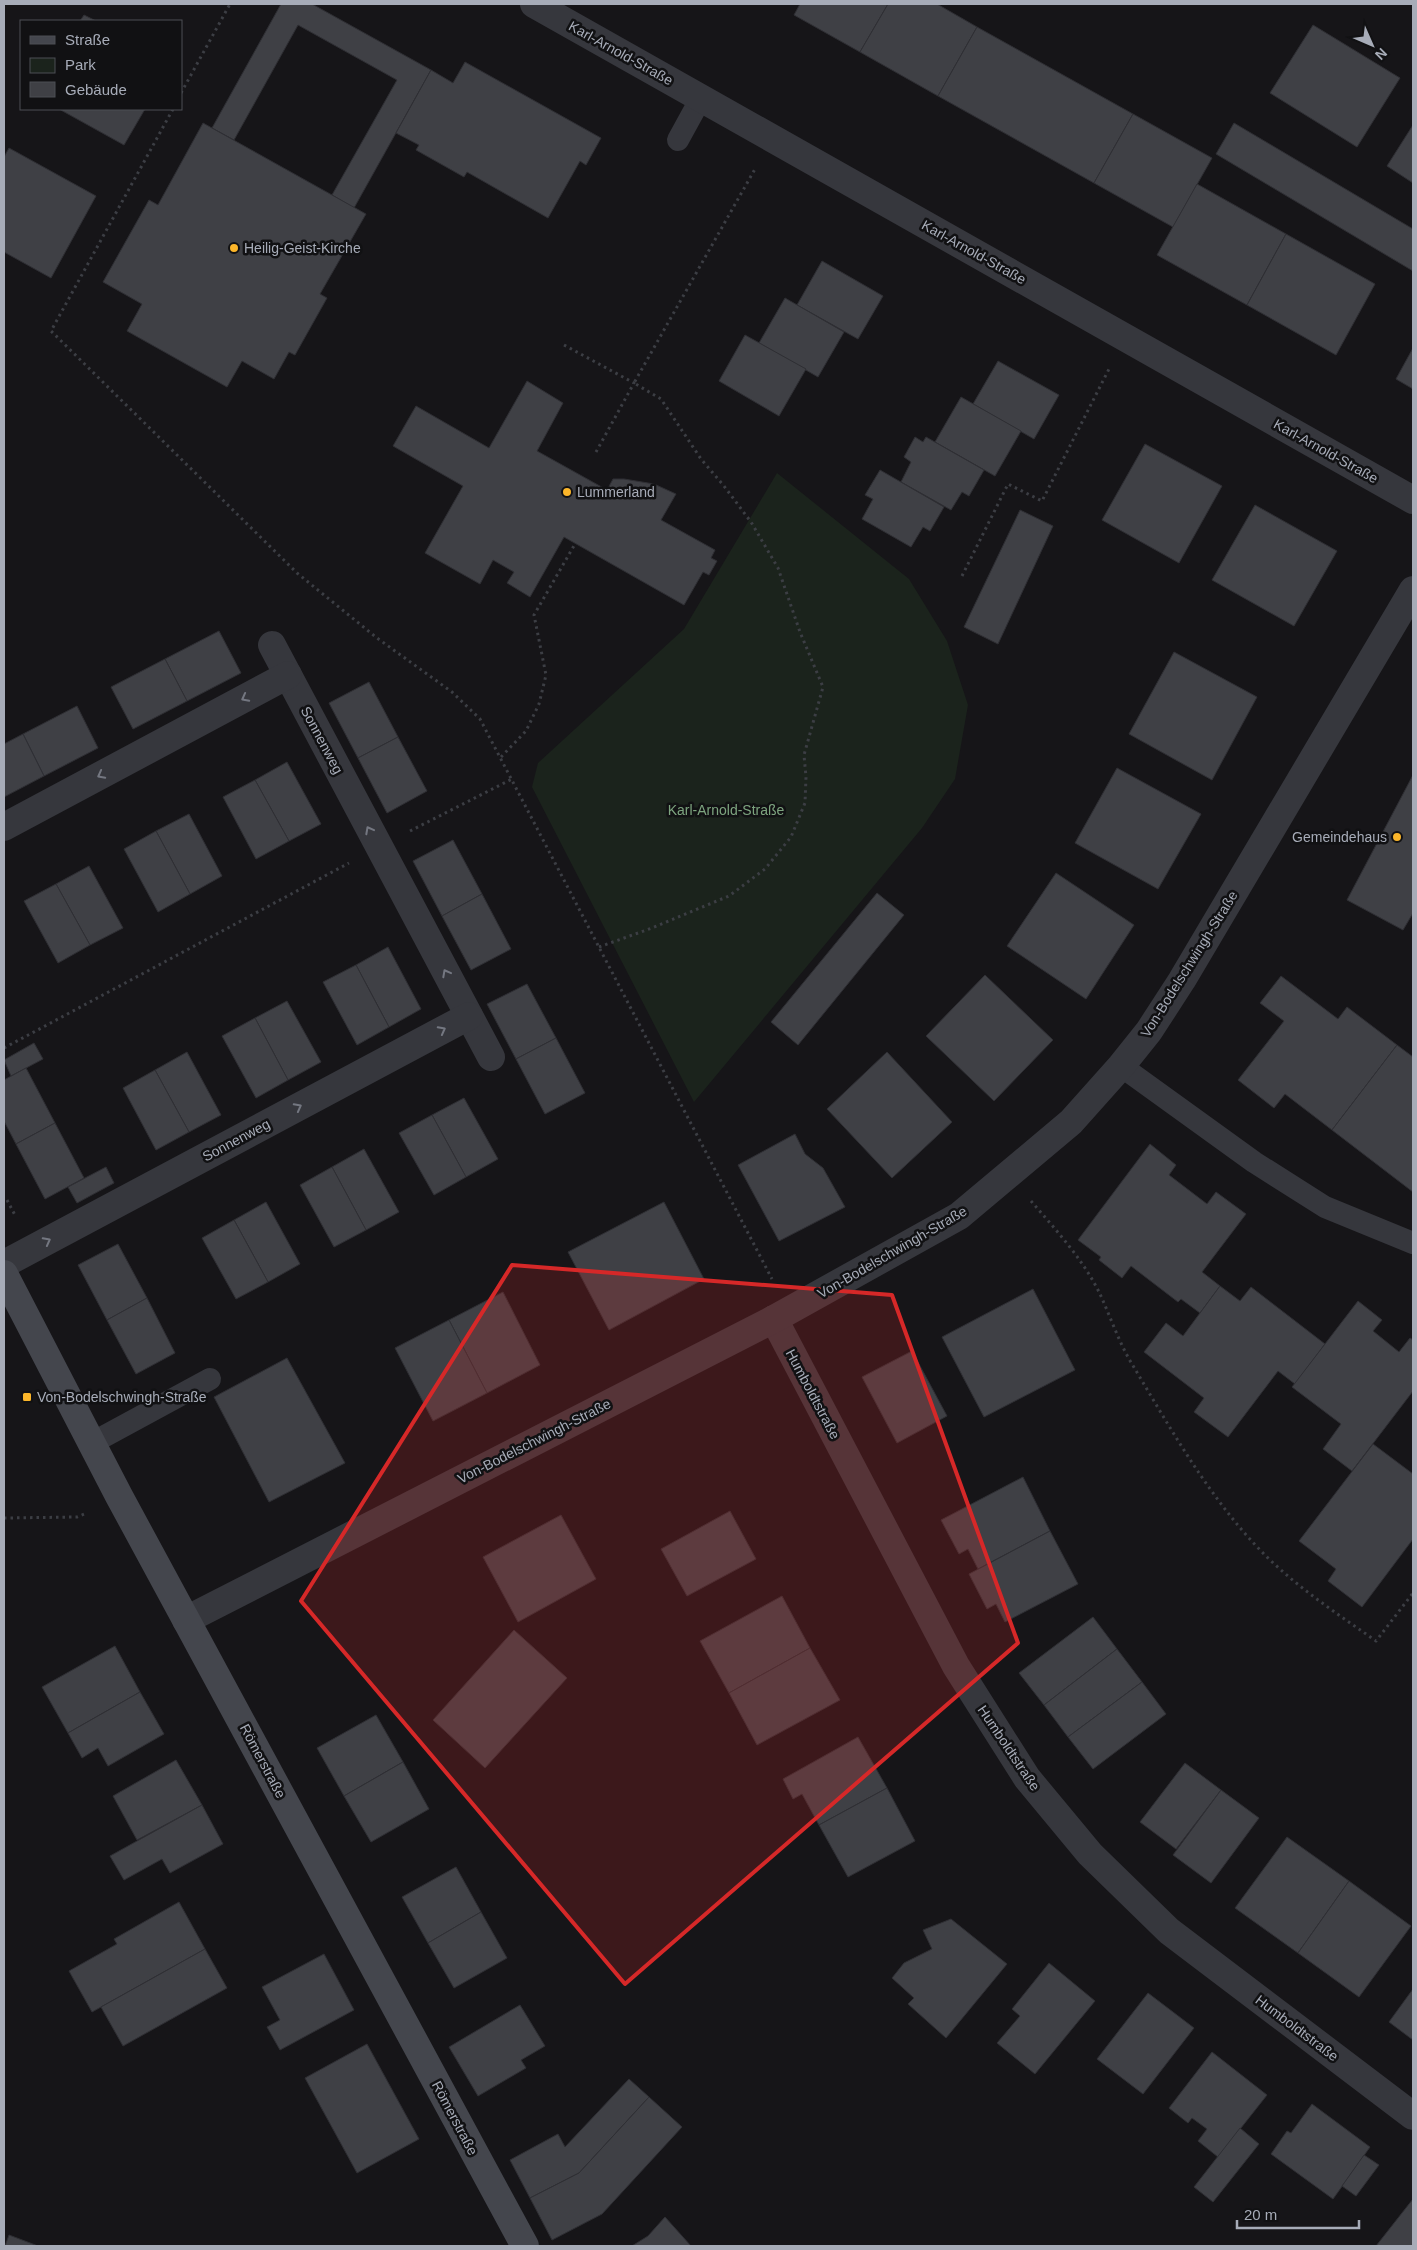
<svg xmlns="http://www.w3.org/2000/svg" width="1417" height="2250" font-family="Arial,sans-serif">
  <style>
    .green { fill: #1b231c }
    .building { fill: #3f4045; stroke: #2f2f34 }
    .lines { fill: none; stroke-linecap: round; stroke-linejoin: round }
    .path { stroke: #3c3e44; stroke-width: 3; stroke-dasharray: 2.5 4; stroke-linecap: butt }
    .lane { stroke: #36373d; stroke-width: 22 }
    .street { stroke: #36373d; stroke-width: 28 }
    .secondary { stroke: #44464d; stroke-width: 28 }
    .oneway { stroke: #747781 }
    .marked { fill: #d62828; fill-opacity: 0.2; stroke: #d62828; stroke-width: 4; stroke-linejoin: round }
    .poi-dot { fill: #fcb62a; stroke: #111113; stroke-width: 2 }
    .labels { text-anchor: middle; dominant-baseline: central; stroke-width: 5; stroke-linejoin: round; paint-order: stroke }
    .street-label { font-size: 14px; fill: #a7acb8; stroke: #111113 }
    .poi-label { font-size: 14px; fill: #a7acb8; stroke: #111113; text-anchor: start }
    .park-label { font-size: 14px; fill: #7da47f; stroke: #111113 }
  </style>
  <rect width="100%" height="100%" fill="#161518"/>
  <path class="green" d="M777,473L909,579L947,641L968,705L955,779L922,828L694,1102L532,787L538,763L684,629Z"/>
  <g class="building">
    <path d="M281,4H312L431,70L354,208L332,195L397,80L298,25L234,140L212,128Z"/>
    <path d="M800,4H888L860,52L794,15Z"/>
    <path d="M888,4H937L977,27L938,96L860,52Z"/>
    <path d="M84,15L96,21H80Z"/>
    <path d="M1313,25L1400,78L1357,147L1270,93Z"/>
    <path d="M977,27L1133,114L1094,183L938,96Z"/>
    <path d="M465,62L601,138L586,165L580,161L548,218L467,172L464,177L416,150L419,145L396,133L431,70L453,83Z"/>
    <path d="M59,109H145L124,145Z"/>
    <path d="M1133,114L1212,158L1173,227L1094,183Z"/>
    <path d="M203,123L366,214L320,294L327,298L295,355L289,352L274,379L242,361L227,387L127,331L142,304L103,282L149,200L158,205Z"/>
    <path d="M1234,123L1413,229V271L1216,154Z"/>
    <path d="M1413,125V183L1387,166Z"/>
    <path d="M9,148L96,196L51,278L4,252V157Z"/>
    <path d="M1197,184L1286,234L1247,305L1157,255Z"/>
    <path d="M1286,234L1375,284L1336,355L1247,305Z"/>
    <path d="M822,261L883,296L858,339L797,305Z"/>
    <path d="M785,298L844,332L818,377L759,343Z"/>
    <path d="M745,335L806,369L779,416L719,381Z"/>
    <path d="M1413,348V389L1396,379Z"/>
    <path d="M998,361L1059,395L1034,439L973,404Z"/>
    <path d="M527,381L563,403L537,451L607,490L613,479H624L654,484L676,494L661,520L715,550L711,558L717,561L709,575L703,572L684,605L564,537L530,597L507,583L514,572L493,560L480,584L425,553L463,486L393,446L416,406L489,448Z"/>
    <path d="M961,397L1021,431L995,476L935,442Z"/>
    <path d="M915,437L923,442L926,437L984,470L969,496L962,492L951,510L901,482L911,462L904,457Z"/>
    <path d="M1145,444L1222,486L1179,563L1102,520Z"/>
    <path d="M880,470L944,507L930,531L923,527L911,547L862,519L873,499L865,495Z"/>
    <path d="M1255,505L1337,551L1294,626L1212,580Z"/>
    <path d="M1020,510L1053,526L998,644L964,627Z"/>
    <path d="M219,631L241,673L187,701L165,659Z"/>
    <path d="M1174,652L1257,697L1212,780L1129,734Z"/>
    <path d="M165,659L187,701L133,729L111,687Z"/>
    <path d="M369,682L398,737L358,758L329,703Z"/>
    <path d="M77,706L98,748L44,776L23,734Z"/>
    <path d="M23,734L44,776L4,797V744Z"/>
    <path d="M398,737L427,791L387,813L358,758Z"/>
    <path d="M287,762L321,824L289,841L255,780Z"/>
    <path d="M1117,768L1201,814L1158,889L1075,843Z"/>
    <path d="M1413,775V913L1403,930L1347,900Z"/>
    <path d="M255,780L289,841L256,859L223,797Z"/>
    <path d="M189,814L222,876L190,894L156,831Z"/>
    <path d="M156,831L190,894L158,912L124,849Z"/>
    <path d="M453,840L482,894L442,916L413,861Z"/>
    <path d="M89,866L123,928L90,945L56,884Z"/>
    <path d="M1056,873L1134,925L1086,999L1007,946Z"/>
    <path d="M56,884L90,945L58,963L24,901Z"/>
    <path d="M877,893L904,915L798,1045L771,1022Z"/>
    <path d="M482,894L511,949L471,970L442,916Z"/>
    <path d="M388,947L421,1009L389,1027L356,965Z"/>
    <path d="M356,965L389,1027L357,1045L323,982Z"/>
    <path d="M985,975L1053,1040L994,1101L926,1036Z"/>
    <path d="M1281,976L1338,1019L1347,1007L1397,1045L1332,1130L1285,1094L1274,1108L1238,1080L1284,1021L1260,1003Z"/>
    <path d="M527,984L556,1038L516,1059L487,1004Z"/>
    <path d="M287,1001L321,1062L288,1080L255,1018Z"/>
    <path d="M255,1018L288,1080L256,1098L222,1036Z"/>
    <path d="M556,1038L585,1093L545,1114L516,1059Z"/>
    <path d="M34,1043L43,1059L11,1076L4,1060Z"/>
    <path d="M1397,1045L1413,1057V1192L1332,1130Z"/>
    <path d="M187,1052L221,1115L189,1132L155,1070Z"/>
    <path d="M887,1052L952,1122L892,1178L827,1109Z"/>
    <path d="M26,1068L55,1123L16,1144L4,1121V1080Z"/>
    <path d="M155,1070L189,1132L156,1150L123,1088Z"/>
    <path d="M464,1098L498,1159L466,1177L432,1115Z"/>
    <path d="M432,1115L466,1177L434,1195L399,1133Z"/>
    <path d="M55,1123L84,1178L45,1199L16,1144Z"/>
    <path d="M795,1134L805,1154L823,1168L845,1207L779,1241L738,1165Z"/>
    <path d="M1150,1144L1176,1165L1169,1175L1207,1204L1216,1192L1246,1214L1202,1272L1220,1286L1200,1313L1181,1299L1178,1302L1131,1266L1122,1278L1099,1260L1101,1257L1078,1240Z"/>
    <path d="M364,1149L399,1212L366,1230L332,1167Z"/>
    <path d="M106,1167L114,1183L77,1203L68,1187Z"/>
    <path d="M332,1167L366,1230L334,1247L300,1185Z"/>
    <path d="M266,1202L300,1264L268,1282L234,1220Z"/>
    <path d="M664,1202L704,1279L609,1330L568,1252Z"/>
    <path d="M234,1220L268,1282L236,1299L202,1238Z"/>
    <path d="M118,1244L147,1298L107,1320L78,1265Z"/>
    <path d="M1220,1286L1240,1301L1251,1287L1325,1344L1295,1384L1278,1371L1228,1437L1194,1412L1204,1398L1144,1352L1166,1323L1183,1336Z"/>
    <path d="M1033,1289L1075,1370L984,1417L942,1337Z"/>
    <path d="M503,1292L540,1365L487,1393L449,1320Z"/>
    <path d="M147,1298L175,1353L136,1374L107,1320Z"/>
    <path d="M1358,1301L1382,1320L1373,1331L1399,1352L1410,1338L1413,1340V1391L1352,1471L1323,1449L1341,1424L1292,1387Z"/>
    <path d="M449,1320L487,1393L433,1421L395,1348Z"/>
    <path d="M912,1351L947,1416L897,1443L862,1377Z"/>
    <path d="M287,1358L345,1463L269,1502L214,1397Z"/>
    <path d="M1373,1444L1413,1474V1539L1362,1607L1328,1581L1336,1569L1299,1541Z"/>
    <path d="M1023,1477L1050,1531L978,1569L968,1549L959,1554L941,1520Z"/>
    <path d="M730,1511L756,1559L687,1596L661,1549Z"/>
    <path d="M561,1515L596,1579L518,1622L483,1557Z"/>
    <path d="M1050,1531L1078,1584L1005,1622L996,1604L987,1609L969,1574Z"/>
    <path d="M782,1596L810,1648L729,1693L700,1641Z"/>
    <path d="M1093,1617L1117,1649L1044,1705L1019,1673Z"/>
    <path d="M514,1630L567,1678L485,1768L433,1720Z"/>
    <path d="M115,1646L140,1692L68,1733L42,1687Z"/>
    <path d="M810,1648L840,1700L757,1745L729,1693Z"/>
    <path d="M1117,1649L1142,1682L1068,1737L1044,1705Z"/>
    <path d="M1142,1682L1166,1714L1093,1769L1068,1737Z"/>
    <path d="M140,1692L164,1734L108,1766L98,1748L82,1758L68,1733Z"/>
    <path d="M376,1715L403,1762L344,1796L317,1748Z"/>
    <path d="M858,1737L887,1788L819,1825L802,1794L793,1799L783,1779Z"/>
    <path d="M176,1760L202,1805L137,1840L113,1796Z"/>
    <path d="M403,1762L429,1809L371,1842L344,1796Z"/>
    <path d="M1185,1763L1221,1790L1176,1849L1140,1822Z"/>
    <path d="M887,1788L915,1841L848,1877L819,1825Z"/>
    <path d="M1221,1790L1259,1818L1211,1883L1173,1855Z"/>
    <path d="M202,1805L223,1844L170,1873L162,1859L124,1880L110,1856Z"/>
    <path d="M1287,1837L1349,1881L1298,1953L1235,1908Z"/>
    <path d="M456,1867L481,1912L428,1943L402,1897Z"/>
    <path d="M1349,1881L1411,1926L1359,1997L1298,1953Z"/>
    <path d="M179,1902L205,1949L92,2012L69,1971L117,1944L114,1939Z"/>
    <path d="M481,1912L507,1958L454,1988L428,1943Z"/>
    <path d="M951,1919L1007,1964L946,2038L908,2004L914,1998L892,1978L904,1963L932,1949L923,1930Z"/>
    <path d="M205,1949L227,1988L123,2046L101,2007Z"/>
    <path d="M324,1954L354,2010L280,2050L267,2027L280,2020L262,1987Z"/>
    <path d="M1049,1963L1095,2001L1035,2074L997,2043L1020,2016L1012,2009Z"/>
    <path d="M1413,1989V2040L1389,2022Z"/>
    <path d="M1148,1993L1194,2028L1143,2094L1097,2059Z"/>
    <path d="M520,2005L545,2046L521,2060L526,2068L478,2096L449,2047Z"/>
    <path d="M367,2044L419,2139L357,2173L305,2078Z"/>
    <path d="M1212,2052L1267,2095L1218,2157L1198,2141L1207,2129L1192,2118L1188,2123L1169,2108Z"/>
    <path d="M629,2079L649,2097L579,2173L530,2198L510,2160L558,2134L565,2147Z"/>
    <path d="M649,2097L682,2127L602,2214L552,2240L530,2198L579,2173Z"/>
    <path d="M1312,2104L1370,2147L1333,2199L1271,2154L1287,2131L1291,2133Z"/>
    <path d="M1240,2128L1259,2144L1213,2202L1194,2187Z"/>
    <path d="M1364,2155L1379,2165L1356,2196L1342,2186Z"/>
    <path d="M1413,2199V2246H1376Z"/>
    <path d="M665,2217L691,2246H632L648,2236Z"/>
    <path d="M9,2235L38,2246H5Z"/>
  </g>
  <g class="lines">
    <g class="path">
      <path d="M181,93L230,4"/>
      <path d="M173,109L51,331L297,573L377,638L452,692L480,719L772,1279"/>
      <path d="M564,345L634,383L596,452"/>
      <path d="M962,576L1008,484L1042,501L1109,369"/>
      <path d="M501,757L526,731L539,704L546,675L534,615L575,544"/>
      <path d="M410,831L512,779"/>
      <path d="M599,947L652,928L729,896L765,869L791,837L805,803L806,777L804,755L823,687L800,632L778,568L751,522L724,486L701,459L661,399L634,383L755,169"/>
      <path d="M4,1048L349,863"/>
      <path d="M7,1200L16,1217"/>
      <path d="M1031,1201C1055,1229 1082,1258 1099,1292C1110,1315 1118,1341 1132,1364C1172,1431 1212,1503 1268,1558C1301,1590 1339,1615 1376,1641L1413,1593"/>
      <path d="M4,1518L77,1517L87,1513"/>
    </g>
    <g class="lane">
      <path d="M678,140L701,98"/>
      <path d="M1121,1066L1254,1162L1325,1207L1413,1243"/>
      <path d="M92,1443L210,1379"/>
    </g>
    <g class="street">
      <path d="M534,4L1413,500"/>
      <path d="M272,645L491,1057"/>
      <path d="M4,827L288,675"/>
      <path d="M4,1264L469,1016"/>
      <path d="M774,1319L956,1666L1027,1778L1090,1854L1169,1931L1413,2116"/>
      <path d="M186,1620L774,1319L959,1216L1071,1122L1121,1066L1149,1031L1182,980L1413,590"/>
    </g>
    <path class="secondary" d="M4,1274L119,1496L525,2246"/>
  </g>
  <defs><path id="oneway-chevron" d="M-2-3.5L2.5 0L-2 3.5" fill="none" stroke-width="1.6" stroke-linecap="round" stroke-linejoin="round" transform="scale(1.25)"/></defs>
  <g class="oneway">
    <use href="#oneway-chevron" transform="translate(245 698) rotate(152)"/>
    <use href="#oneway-chevron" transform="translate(101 775) rotate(152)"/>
    <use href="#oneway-chevron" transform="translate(369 830) rotate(-118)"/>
    <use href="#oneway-chevron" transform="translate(446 973) rotate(-118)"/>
    <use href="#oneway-chevron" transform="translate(442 1030) rotate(-28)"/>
    <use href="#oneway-chevron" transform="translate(298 1107) rotate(-28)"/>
    <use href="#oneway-chevron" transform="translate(47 1241) rotate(-28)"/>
  </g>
  <path class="marked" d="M512,1265L892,1295L1018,1643L625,1984L301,1601Z"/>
  <g class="poi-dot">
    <circle cx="234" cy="248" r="5"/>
    <circle cx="567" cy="492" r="5"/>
    <circle cx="1397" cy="837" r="5"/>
    <rect x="22" y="1392" width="10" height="10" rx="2.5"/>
  </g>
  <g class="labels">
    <g class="street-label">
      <text transform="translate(621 53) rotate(29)">Karl-Arnold-Straße</text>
      <text transform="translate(974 252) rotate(29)">Karl-Arnold-Straße</text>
      <text transform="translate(1326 451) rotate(29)">Karl-Arnold-Straße</text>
      <text transform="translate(322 740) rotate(62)">Sonnenweg</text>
      <text transform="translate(1189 964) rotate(-58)">Von-Bodelschwingh-Straße</text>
      <text transform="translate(236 1140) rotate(-28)">Sonnenweg</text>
      <text transform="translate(892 1252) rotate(-30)">Von-Bodelschwingh-Straße</text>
      <text transform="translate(813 1394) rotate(62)">Humboldtstraße</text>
      <text transform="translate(534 1441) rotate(-27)">Von-Bodelschwingh-Straße</text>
      <text transform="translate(1009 1748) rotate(56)">Humboldtstraße</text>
      <text transform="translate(263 1761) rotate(62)">Römerstraße</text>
      <text transform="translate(1297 2028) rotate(37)">Humboldtstraße</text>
      <text transform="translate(455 2118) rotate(62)">Römerstraße</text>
    </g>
    <g class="poi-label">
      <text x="244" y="248">Heilig-Geist-Kirche</text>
      <text x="577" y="492">Lummerland</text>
      <text x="1387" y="837" text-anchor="end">Gemeindehaus</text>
      <text x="37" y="1397">Von-Bodelschwingh-Straße</text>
    </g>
    <g class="park-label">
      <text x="726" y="810">Karl-Arnold-Straße</text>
    </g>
  </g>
  <rect width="1417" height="2250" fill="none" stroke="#a7acb8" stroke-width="10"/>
  <rect x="20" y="20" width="162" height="90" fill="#111113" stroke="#4d4f55"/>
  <rect x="30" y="36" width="25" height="8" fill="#44464d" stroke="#4d4f55"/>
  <text x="65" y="45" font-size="15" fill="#a7acb8">Straße</text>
  <rect x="30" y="58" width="25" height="15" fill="#1b231c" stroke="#4d4f55"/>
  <text x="65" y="70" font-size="15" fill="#a7acb8">Park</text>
  <rect x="30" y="82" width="25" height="15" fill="#3f4045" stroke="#4d4f55"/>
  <text x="65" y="95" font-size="15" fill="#a7acb8">Gebäude</text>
  <g transform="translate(1372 45) rotate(135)" stroke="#111113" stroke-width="4" paint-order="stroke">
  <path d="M0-4L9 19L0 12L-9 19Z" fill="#a7acb8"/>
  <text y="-8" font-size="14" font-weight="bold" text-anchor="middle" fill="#a7acb8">N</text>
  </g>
  <path d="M1237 2220v8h122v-8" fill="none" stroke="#a7acb8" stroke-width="2.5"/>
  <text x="1244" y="2220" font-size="15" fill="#a7acb8" stroke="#111113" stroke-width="4" paint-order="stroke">20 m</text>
</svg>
